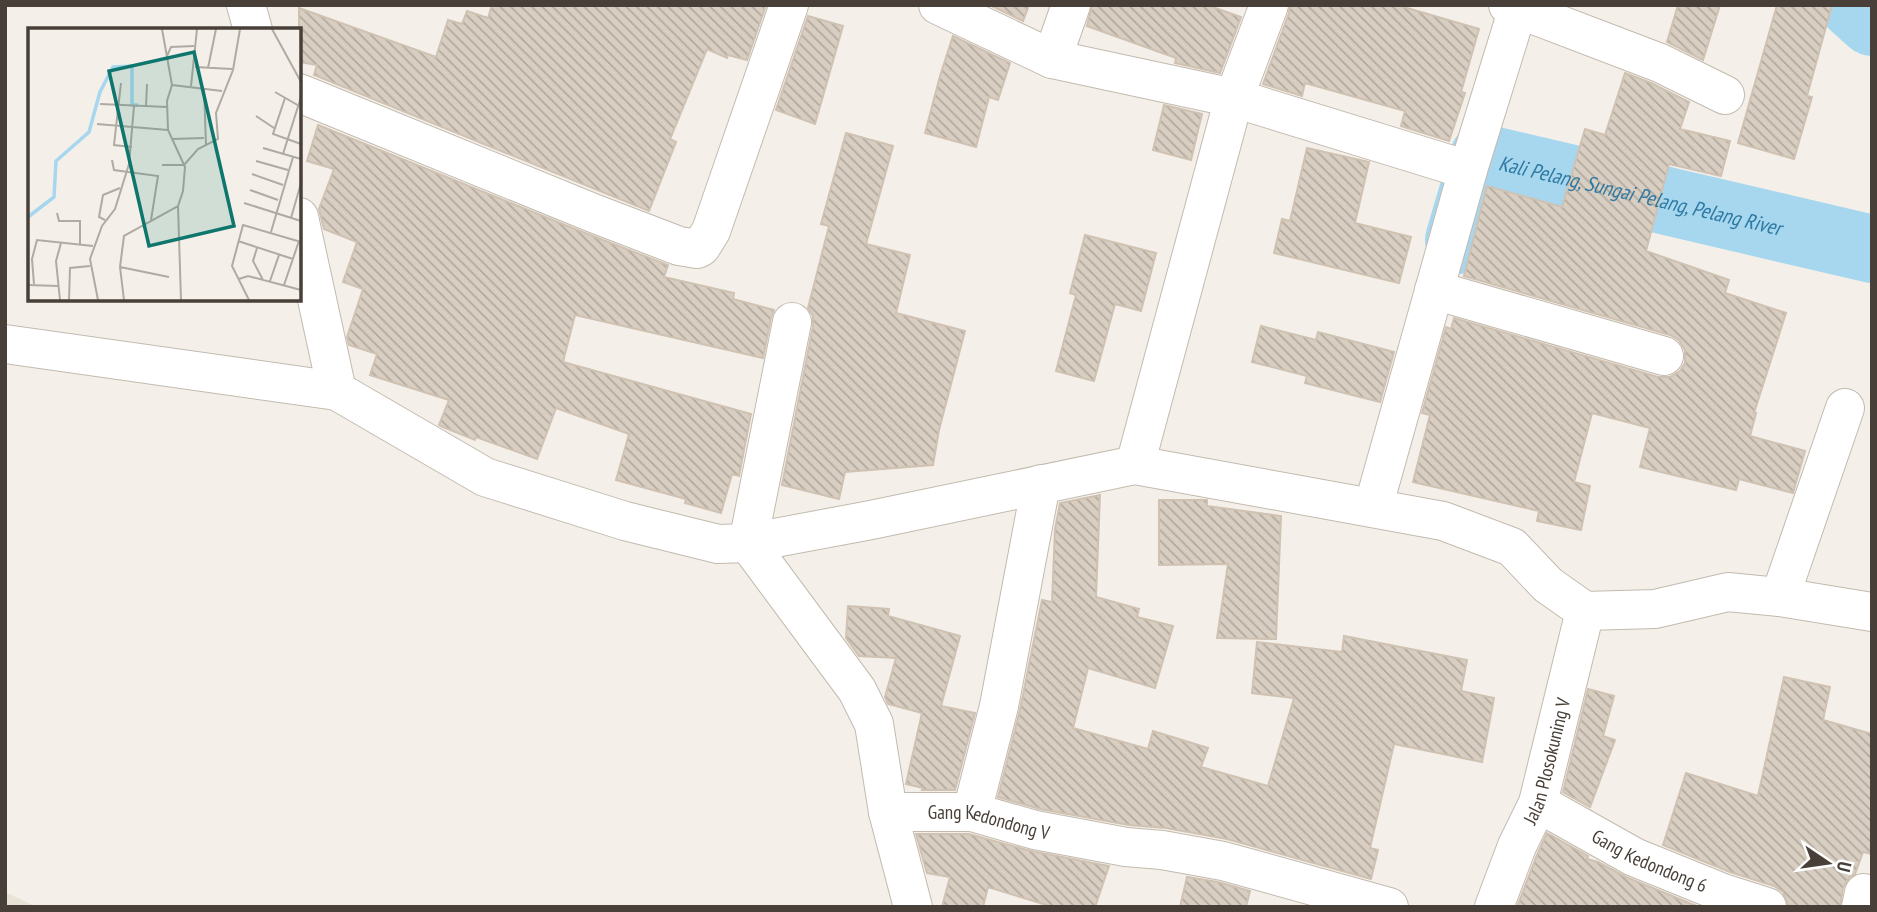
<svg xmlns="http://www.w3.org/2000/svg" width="1877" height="912" font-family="'PT Sans Narrow',sans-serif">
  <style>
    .residential { fill: #e8e2d7 }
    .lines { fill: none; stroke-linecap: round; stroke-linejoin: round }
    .river { stroke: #a7d7ef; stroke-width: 68 }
    .building { fill: url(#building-back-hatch); stroke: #d0c2b2; stroke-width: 2 }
    .minor-casing { stroke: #c3baaf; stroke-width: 40 }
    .minor { stroke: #fff; stroke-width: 38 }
    .labels { text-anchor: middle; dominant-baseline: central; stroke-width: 5; stroke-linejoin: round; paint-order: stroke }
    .street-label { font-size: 19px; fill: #484038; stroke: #fff }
    .water-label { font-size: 21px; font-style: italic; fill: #2f7aa3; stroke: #fff }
    .inset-river { fill: none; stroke: #a7d7ef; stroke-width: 3.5 }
    .inset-road { fill: none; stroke: #afaaa2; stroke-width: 2 }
    .view { fill: #0f766e; fill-opacity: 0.15; stroke: #0f766e; stroke-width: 3.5 }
    .inset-edge { fill: none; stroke: #484038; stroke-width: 3.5 }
  </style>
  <defs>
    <pattern id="building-back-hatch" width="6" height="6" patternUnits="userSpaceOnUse" patternTransform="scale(1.75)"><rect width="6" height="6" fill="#d9cec2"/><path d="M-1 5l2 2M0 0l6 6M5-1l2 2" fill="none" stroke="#b2a99f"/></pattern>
  </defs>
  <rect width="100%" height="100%" fill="#f4f0e9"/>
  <path class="residential" d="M5,892L37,907H5Z"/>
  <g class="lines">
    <g class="river">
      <path d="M1853,5L1872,22"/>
      <path id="s1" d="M1459,240L1483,158L1872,249"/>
    </g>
  </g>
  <g class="building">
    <path d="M492,5H766L747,60L728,55L727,58L707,49L670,139L676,142L649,211L314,75L317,65L299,62V8L436,57L448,20L462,24L467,11L488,18Z"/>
    <path d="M990,5H1029L1023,21Z"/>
    <path d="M1092,5H1207L1241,17L1220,73L1175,63L1176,58L1087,26Z"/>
    <path d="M1290,5H1397L1479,29L1461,92L1465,93L1449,141L1401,126L1405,111L1305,83L1302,96L1263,84L1289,13Z"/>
    <path d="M1678,5H1720L1703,60L1667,42Z"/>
    <path d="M1777,5H1832L1807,96L1812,97L1794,159L1738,143Z"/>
    <path d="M808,16L843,26L815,124L776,110Z"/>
    <path d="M953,36L1010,63L998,100L989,97L976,147L925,133L940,76Z"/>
    <path d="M1625,73L1651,83L1689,102L1680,129L1730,141L1721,176L1669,164L1646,251L1729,280L1725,293L1786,313L1754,413H1756L1750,436L1805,451L1793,493L1739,479L1736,490L1640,467L1650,428L1592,413L1574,482L1590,486L1581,530L1537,521L1539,511L1413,482L1430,415L1422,413L1446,327L1451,329L1454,318L1658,377H1670L1680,371L1685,363V350L1679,340L1670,335L1464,276L1487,186L1562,207L1585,129L1605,135Z"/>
    <path d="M1164,105L1202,114L1191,160L1153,150Z"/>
    <path d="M318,125L585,233L668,265L664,277L734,293L733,299L774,310L771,318L763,358L575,315L563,362L751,414L739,476L732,474L721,513L685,503L686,499L616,480L629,434L556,408L537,459L476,437L475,440L443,427L439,425L449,400L370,375L377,354L349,345L347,337L363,289L343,282L357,242L324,229L319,209L334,169L307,161Z"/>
    <path d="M846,133L893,146L866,244L910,255L896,313L965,331L939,430L933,465L845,472L839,499L782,485L813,326V316L808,308L829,226L821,224Z"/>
    <path d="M1307,148L1369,162L1355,223L1411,237L1399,283L1274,253L1282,219L1290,221Z"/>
    <path d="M1085,235L1156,253L1141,311L1115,304L1094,381L1056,371L1076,295L1070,293Z"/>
    <path d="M1261,326L1316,340L1318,332L1394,352L1380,402L1305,383L1307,376L1252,362Z"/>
    <path d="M1100,495L1096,597L1139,609L1137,617L1173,626L1155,688L1088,668L1073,728L1148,749L1153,731L1208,748L1201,767L1268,786L1294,698L1252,693L1257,642L1342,652L1344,636L1467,660L1461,691L1494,698L1482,762L1394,744L1370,848L1378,850L1371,879L1227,839L1166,828L1129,825L1040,809L998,797L1020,710L1042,600L1052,602L1055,529L1060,503Z"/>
    <path d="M1159,500H1207V506L1281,516L1276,639L1217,638L1228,564L1159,565Z"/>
    <path d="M848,606L889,609L888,616L960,636L941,706L975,713L955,790H922L923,788L906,784L922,713L888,704L885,697L896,658L859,656L846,638Z"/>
    <path d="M1784,677L1830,687L1823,720L1872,734V854L1863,852L1855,874L1849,878L1843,888L1840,907H1794L1788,905L1783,892L1774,886L1730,872L1663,845L1686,773L1758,796Z"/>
    <path d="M1588,689L1614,696L1603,736L1615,740L1590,807L1563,792Z"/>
    <path d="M1547,833L1588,856L1587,859L1598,862L1626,877L1699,907H1517L1537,855Z"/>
    <path d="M916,834H969L1031,851L1109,866L1095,907H1053L988,887L983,907H942L950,877L927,873Z"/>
    <path d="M1187,877L1218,882L1250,891L1246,907H1180Z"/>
  </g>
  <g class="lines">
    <g class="minor-casing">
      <g id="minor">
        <path d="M246,5L253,30"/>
        <path d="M938,5L1052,59L1234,98L1468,170"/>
        <path d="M1508,5L1660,63L1725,95"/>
        <path d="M1052,59L1071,5"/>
        <path d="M299,93L593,213L679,246L697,249L701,247L711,231L789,5"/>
        <path d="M299,217L337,391L485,477L625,521L718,544L748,543L871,520L1135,465L1443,521L1512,547L1548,585L1585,611L1655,609L1728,592L1780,597L1872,612"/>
        <path d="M1434,290L1664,356"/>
        <path d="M792,322L748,543L857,690L874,724L888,812L913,907"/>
        <path d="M5,344L337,391"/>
        <path d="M1135,465L1234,98L1269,5"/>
        <path d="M1373,508L1468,170L1519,5"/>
        <path d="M1780,597L1845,408"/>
        <path id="s2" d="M1538,803L1634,857L1723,893L1767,907"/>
        <path id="s3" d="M888,812H972L1035,830L1126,847L1162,850L1223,861L1389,907"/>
        <path d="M972,812L999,706L1041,484"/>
        <path id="s4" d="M1494,907L1517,846L1538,803L1585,611"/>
        <path d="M1861,907L1864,893L1872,897"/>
      </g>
    </g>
    <use href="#minor" class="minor"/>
  </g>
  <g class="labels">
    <g class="street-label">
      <text stroke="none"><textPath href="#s4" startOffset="156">Jalan Plosokuning V</textPath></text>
      <text stroke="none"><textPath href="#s3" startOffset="102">Gang Kedondong V</textPath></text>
      <text stroke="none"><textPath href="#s2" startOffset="126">Gang Kedondong 6</textPath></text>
    </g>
    <g class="water-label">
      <text stroke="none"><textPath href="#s1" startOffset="247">Kali Pelang, Sungai Pelang, Pelang River</textPath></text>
    </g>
  </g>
  <g transform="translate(28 28)">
    <rect width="273" height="273" fill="#f4f0e9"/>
    <path class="inset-river" d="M0,189L26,169L28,133L61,104L72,64L85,39L104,38V77H110"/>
    <path class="inset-road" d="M244,1L273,54M139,28L143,19L166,18M167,39L204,41M180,40L188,1M93,55L86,117L104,119M144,57L194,63M163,58L169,1M176,60L178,117M247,64L273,79M257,70L245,106L273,116M72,76L139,79M118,78L119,56M228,88L246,100M69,96L140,102M144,111L176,110M235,120L273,131M255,126L273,69M84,132L86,142L130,148L123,192M228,133L260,142M134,137H156L170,121L190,111L188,85L205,42L212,1M224,146L255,157M222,162L250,172M216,175L273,193M150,178L153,272M29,185L31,193H52V216M263,190L273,155M77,192L71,189L75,167L92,160M243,204L265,129M210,213L265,231M229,220L225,233L235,252M92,239L141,249M211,251L220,248L273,262M242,253L251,227M6,256L4,231L9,212L65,218M0,257L30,258M256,257L271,213M32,272L28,233L33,215M41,272L42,240L62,238M70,272L62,231L74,198L87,181L101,136L106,78M96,272L92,239L96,208L150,178L155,163L157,139L140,102L139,73L144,57L134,1M221,272L204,238L215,197L273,214"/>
    <path class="view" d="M166,24L206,198L121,218L81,43Z"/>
    <rect width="273" height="273" class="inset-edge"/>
  </g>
  <rect width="1877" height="912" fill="none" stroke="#484038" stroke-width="14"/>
  <g transform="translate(1828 863) rotate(103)" stroke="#ffffff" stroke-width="5" paint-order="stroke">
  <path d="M0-5L12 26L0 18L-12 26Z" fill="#484038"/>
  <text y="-10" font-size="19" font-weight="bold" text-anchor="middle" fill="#484038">U</text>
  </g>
</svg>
